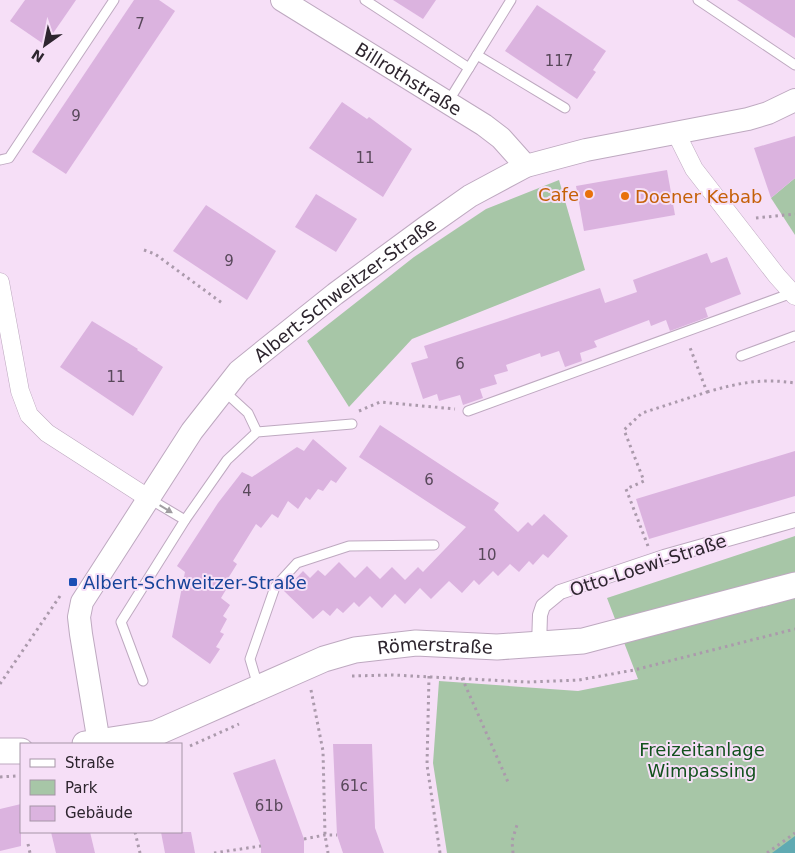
<svg xmlns="http://www.w3.org/2000/svg" width="795" height="853" font-family="'DejaVu Sans',sans-serif">
  <style>
    .green { fill: #a7c6a7 }
    .water { fill: #60aab2 }
    .building { fill: #dbb3df }
    .lines { fill: none; stroke-linecap: round; stroke-linejoin: round }
    .service-casing { stroke: #bea9c0; stroke-width: 11 }
    .pedestrian-casing { stroke: #bea9c0; stroke-width: 16 }
    .minor-casing { stroke: #bea9c0; stroke-width: 19 }
    .tertiary-casing { stroke: #bea9c0; stroke-width: 24 }
    .secondary-casing { stroke: #bea9c0; stroke-width: 27 }
    .path { stroke: #ab9aac; stroke-width: 3; stroke-dasharray: 2.5 4; stroke-linecap: butt }
    .service { stroke: #fff; stroke-width: 9 }
    .pedestrian { stroke: #fff; stroke-width: 14 }
    .minor { stroke: #fff; stroke-width: 18 }
    .tertiary { stroke: #fff; stroke-width: 22 }
    .secondary { stroke: #fff; stroke-width: 25 }
    .oneway { fill: #a09da1 }
    .food-dot { fill: #e8710a; stroke: #f6dff7; stroke-width: 2 }
    .transit-dot { fill: #1a4fb4; stroke: #f6dff7; stroke-width: 2 }
    .labels { text-anchor: middle; dominant-baseline: central; stroke-width: 4; stroke-linejoin: round; paint-order: stroke }
    .number-label { font-size: 15px; fill: #58485a }
    .street-label { font-size: 18px; fill: #2d252e; stroke: #f6dff7 }
    .food-label { font-size: 18px; fill: #c56008; stroke: #f6dff7; text-anchor: end }
    .transit-label { font-size: 18px; fill: #164399; stroke: #f6dff7; text-anchor: start }
    .park-label { font-size: 18px; fill: #13521e; stroke: #f6dff7 }
  </style>
  <rect width="100%" height="100%" fill="#f6dff7"/>
  <g class="green">
    <path d="M795,178V235L771,198Z"/>
    <path d="M559,180L585,270L412,339L349,407L307,341L414,257L486,209Z"/>
    <path d="M795,536V853H447L433,763L439,681L578,691L638,679L607,598Z"/>
  </g>
  <path class="water" d="M795,836V853H772Z"/>
  <g class="building">
    <path d="M25,0H76L45,45L10,21Z"/>
    <path d="M134,0H159L175,11L66,174L32,152Z"/>
    <path d="M393,0H436L423,19Z"/>
    <path d="M737,0H795V38Z"/>
    <path d="M537,5L606,51L593,70L596,72L577,99L505,51Z"/>
    <path d="M342,102L367,119L369,117L412,149L383,197L309,148Z"/>
    <path d="M795,136V178L771,198L754,148Z"/>
    <path d="M667,170L675,215L584,231L576,186Z"/>
    <path d="M316,194L357,219L336,252L295,227Z"/>
    <path d="M206,205L276,251L247,300L173,251Z"/>
    <path d="M707,253L711,263L727,257L741,294L705,308L708,317L670,331L666,320L651,326L649,320L594,341L597,347L580,353L582,361L565,367L559,351L541,357L540,353L506,365L508,371L494,375L497,384L480,389L483,398L463,405L460,395L439,401L437,394L423,399L411,363L428,358L424,346L600,288L605,303L637,292L633,280Z"/>
    <path d="M92,321L138,349L137,350L163,367L133,416L60,367Z"/>
    <path d="M380,425L499,503L494,510L518,532L528,522L532,526L544,514L568,536L548,558L543,554L533,565L529,561L519,572L510,564L498,576L493,571L479,585L474,580L462,593L449,581L431,599L420,588L405,604L395,594L382,608L370,596L359,607L354,602L343,613L337,608L330,616L323,610L313,619L284,591L303,571L310,578L318,570L325,576L339,562L355,578L367,566L380,579L392,567L405,580L418,567L423,572L466,527L359,457Z"/>
    <path d="M313,439L347,468L336,483L331,480L323,491L318,489L310,500L306,497L298,509L288,501L278,518L272,514L261,528L256,524L233,561L237,564L227,580L230,583L221,598L230,605L223,616L227,619L220,632L224,634L216,647L220,649L210,664L172,637L185,572L177,566L218,503L242,472L252,477L297,447L304,451Z"/>
    <path d="M795,451V496L649,539L636,499Z"/>
    <path d="M333,744H372L375,828L384,853H343L337,835Z"/>
    <path d="M275,759L304,839V853H261V846L233,773Z"/>
    <path d="M21,804V846L0,851V809Z"/>
    <path d="M51,832H90L95,853H56Z"/>
    <path d="M161,832H191L195,853H165Z"/>
  </g>
  <g class="lines">
    <g class="service-casing">
      <g id="service">
        <path d="M365,0L469,68"/>
        <path d="M698,0L795,65"/>
        <path d="M477,55L565,108"/>
        <path d="M448,102L511,0"/>
        <path d="M0,160L9,158L114,0"/>
        <path d="M741,356L795,336"/>
        <path d="M225,392L248,413L257,432"/>
        <path d="M468,411L792,293"/>
        <path d="M148,498L185,520"/>
        <path d="M143,681L121,622L185,520L227,460L257,432L352,424"/>
        <path d="M258,686L250,659L275,587L297,563L349,546L434,545"/>
      </g>
    </g>
    <g class="pedestrian-casing">
      <path id="pedestrian" d="M539,646L540,615L543,606L560,592L664,557L795,520"/>
    </g>
    <g class="minor-casing">
      <g id="minor">
        <path d="M676,133L694,169L777,276L795,296"/>
        <path d="M0,282L20,391L29,415L47,433L148,498"/>
      </g>
    </g>
    <g class="tertiary-casing">
      <g id="tertiary">
        <path id="s1" d="M282,0L484,125L501,138L526,166"/>
        <path id="s2" d="M99,743L81,634L79,617L82,602L192,431L239,371L335,294L426,227L470,196L526,166L586,150L748,119L768,113L795,100"/>
      </g>
    </g>
    <g class="secondary-casing">
      <g id="secondary">
        <path id="s3" d="M85,744L156,733L324,659L355,650L416,643L497,647L583,641L795,585"/>
        <path d="M0,751H21"/>
      </g>
    </g>
    <g class="path">
      <path d="M756,218L795,214"/>
      <path d="M144,250L155,254L222,303"/>
      <path d="M707,392C738,383 762,378 795,383"/>
      <path d="M359,411L380,402L455,409"/>
      <path d="M648,546L626,489L644,481L624,430L642,413L707,392L689,345"/>
      <path d="M352,676L393,675L527,682L579,680L634,670L795,629"/>
      <path d="M429,676L427,765L440,853"/>
      <path d="M462,678L508,782"/>
      <path d="M0,684L60,596"/>
      <path d="M311,690L323,751L325,835L328,853"/>
      <path d="M190,746L239,724"/>
      <path d="M0,777L16,776"/>
      <path d="M135,832L140,853"/>
      <path d="M304,839L325,835H337"/>
      <path d="M28,844L30,853"/>
      <path d="M214,853L261,846"/>
      <path d="M513,853L512,841L517,825"/>
      <path d="M767,853L795,833"/>
    </g>
    <use href="#service" class="service"/>
    <use href="#pedestrian" class="pedestrian"/>
    <use href="#minor" class="minor"/>
    <use href="#tertiary" class="tertiary"/>
    <use href="#secondary" class="secondary"/>
  </g>
  <defs><path id="oneway-solid" d="M-6-.8H1V-3.2L6.5 0L1 3.2V.8H-6Z" transform="scale(1.25)"/></defs>
  <use class="oneway" href="#oneway-solid" transform="translate(166 509) rotate(31)"/>
  <g class="food-dot">
    <circle cx="589" cy="194" r="5"/>
    <circle cx="625" cy="196" r="5"/>
  </g>
  <rect class="transit-dot" x="68" y="577" width="10" height="10" rx="2.5"/>
  <g class="labels">
    <g class="number-label">
      <text x="140" y="24">7</text>
      <text x="559" y="61">117</text>
      <text x="76" y="116">9</text>
      <text x="365" y="158">11</text>
      <text x="229" y="261">9</text>
      <text x="460" y="364">6</text>
      <text x="116" y="377">11</text>
      <text x="429" y="480">6</text>
      <text x="247" y="491">4</text>
      <text x="487" y="555">10</text>
      <text x="354" y="786">61c</text>
      <text x="269" y="806">61b</text>
    </g>
    <g class="street-label">
      <text stroke="none"><textPath href="#s1" startOffset="149">Billrothstraße</textPath></text>
      <text stroke="none"><textPath href="#s2" startOffset="556">Albert-Schweitzer-Straße</textPath></text>
      <text transform="translate(648 565) rotate(-18)">Otto-Loewi-Straße</text>
      <text stroke="none"><textPath href="#s3" startOffset="368">Römerstraße</textPath></text>
    </g>
    <g class="food-label">
      <text x="579" y="194">Cafe</text>
      <text x="635" y="196" text-anchor="start">Doener Kebab</text>
    </g>
    <g class="transit-label">
      <text x="83" y="582">Albert-Schweitzer-Straße</text>
    </g>
    <g class="park-label">
      <text x="702" y="749">Freizeitanlage<tspan x="702" dy="21">Wimpassing</tspan></text>
    </g>
  </g>
  <rect x="20" y="743" width="162" height="90" fill="#f6dff7" stroke="#a695a7"/>
  <rect x="30" y="759" width="25" height="8" fill="#ffffff" stroke="#a695a7"/>
  <text x="65" y="768" font-size="15" fill="#2d252e">Straße</text>
  <rect x="30" y="780" width="25" height="15" fill="#a7c6a7" stroke="#a695a7"/>
  <text x="65" y="793" font-size="15" fill="#2d252e">Park</text>
  <rect x="30" y="806" width="25" height="15" fill="#dbb3df" stroke="#a695a7"/>
  <text x="65" y="818" font-size="15" fill="#2d252e">Gebäude</text>
  <g transform="translate(45 45) rotate(213)" stroke="#f6dff7" stroke-width="4" paint-order="stroke">
  <path d="M0-4L9 19L0 12L-9 19Z" fill="#2d252e"/>
  <text y="-8" font-size="14" font-weight="bold" text-anchor="middle" fill="#2d252e">N</text>
  </g>
</svg>
